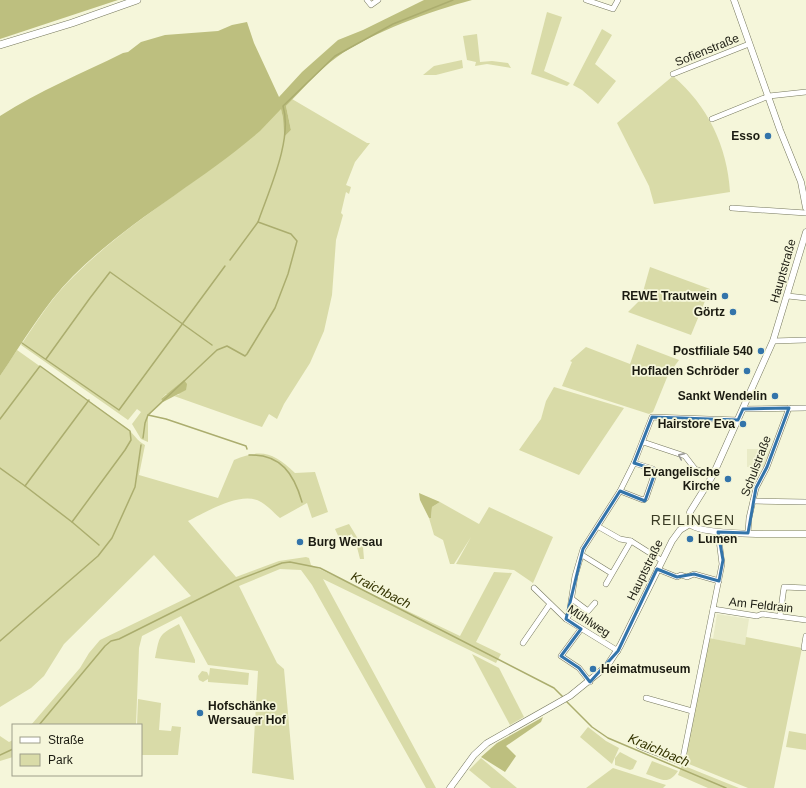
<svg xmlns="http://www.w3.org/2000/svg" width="806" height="788" font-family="Helvetica,sans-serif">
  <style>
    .built { fill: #e9ebc7 }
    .green { fill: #d9dba8 }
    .forest { fill: #bdbf7f }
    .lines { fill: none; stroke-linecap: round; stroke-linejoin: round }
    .stream { stroke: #abad6e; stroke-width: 1.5 }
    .minor-casing { stroke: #76785e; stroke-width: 6 }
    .tertiary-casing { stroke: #76785e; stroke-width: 7 }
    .secondary-casing { stroke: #76785e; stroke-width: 8 }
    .minor { stroke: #fff; stroke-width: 5 }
    .tertiary { stroke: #fff; stroke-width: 6 }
    .secondary { stroke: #fff; stroke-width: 7 }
    .oneway { stroke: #989894 }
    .marked { fill: none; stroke: #3374aa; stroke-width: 3; stroke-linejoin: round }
    .poi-dot { fill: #3374aa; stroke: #f5f6da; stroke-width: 1.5 }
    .labels { text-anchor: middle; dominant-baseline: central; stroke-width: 3.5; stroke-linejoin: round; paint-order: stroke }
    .street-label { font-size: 12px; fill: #1b1b11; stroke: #f5f6da }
    .poi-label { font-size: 12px; font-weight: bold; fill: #1b1b11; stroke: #f5f6da; text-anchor: end }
    .water-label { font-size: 13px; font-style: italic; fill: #343400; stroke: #f5f6da }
    .quarter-label { font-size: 14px; letter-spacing: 1px; fill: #393a23; stroke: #f5f6da }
  </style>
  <rect width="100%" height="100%" fill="#f5f6da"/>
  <g class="built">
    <path d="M747,449H771L765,467H747Z"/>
    <path d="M717,614L749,619L745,645L713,639Z"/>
  </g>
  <g class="green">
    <path d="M547,12L562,17L544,71L570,83L567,86L531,74Z"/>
    <path d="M602,29L612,35L595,64L616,81L598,104L582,90L573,85Z"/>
    <path d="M477,34L480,62L492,61L508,63L511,68L487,64L475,66L476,62L467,60L463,36Z"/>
    <path d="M462,60L463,68L436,75H423L434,66Z"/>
    <path d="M673,76C708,106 727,146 730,192L654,204L649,186L617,123Z"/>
    <path d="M292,99L367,143H370L355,162L346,185L351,187L349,194L346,192L341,213L343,215L336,240L332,295L324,331L310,363L284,404L277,419L269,414L262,427L174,396L180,394H166L161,399L163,402L148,416V442L141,439L132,424L141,412L137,409L128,420L21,345C37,321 53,296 74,276C137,213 219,173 281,108L283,118L284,137L291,130L286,106Z"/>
    <path d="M650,267L710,289L691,335L628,312L641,299Z"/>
    <path d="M637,344L679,360L668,375L653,412L649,414L562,386L572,362L570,361L586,347L630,364Z"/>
    <path d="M17,350L127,428C134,434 137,441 145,445L139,475L218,498L234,460C262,448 274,453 295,473L315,472L328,512L312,518L307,503L280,518C274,513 268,506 261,502C242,490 206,512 188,521L236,577L279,561L306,557L309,558L311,565L460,636L494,572L512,573L476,642L501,654L496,663L323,579L436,788H426L312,585L301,570L280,569L239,586L277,663L284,669L294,780L252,773L258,671L208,665L181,616L142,636L139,648L136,725H31L80,668L89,653L100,640L191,596L154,555L64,644L44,676L31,688L0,707V376Z"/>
    <path d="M554,387L624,408L579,475L519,450L541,419L546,401Z"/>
    <path d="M440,502L479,524L489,507L553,537L533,583L514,570L456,564L471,537L454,564H450L443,540L434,535L429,518H431L432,507Z"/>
    <path d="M349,524L363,547L364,559H360L357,547H360L352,535L351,534L349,537L345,536L340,540L335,529Z"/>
    <path d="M179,624L195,660V663L155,658C160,635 158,635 179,624Z"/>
    <path d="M746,637L802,648L774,788H748L684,762L709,638L745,645Z"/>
    <path d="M472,654L499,668L524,717L510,725Z"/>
    <path d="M210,668L249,673L248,685L208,682V679L203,682L199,680L198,676L202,671L207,672L209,676Z"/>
    <path d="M138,699L161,703L159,730L171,731L172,726L181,727L178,755H141V725H137Z"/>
    <path d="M588,727L606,741L619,748L612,764L580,737Z"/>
    <path d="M789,731L806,734V750L786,747Z"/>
    <path d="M0,736L9,742L13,740V757L0,761Z"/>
    <path d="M620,752L637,761L633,769L630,770L615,765V758Z"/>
    <path d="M481,758L517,788H491L469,770Z"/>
    <path d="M652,761L678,771C668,786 661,779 646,774Z"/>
    <path d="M682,765L739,788H708L678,775Z"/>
    <path d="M613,768L666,785L663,788H586Z"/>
  </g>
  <g class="forest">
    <path d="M0,0H118L0,39Z"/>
    <path d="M424,0H472C431,11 372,32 337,57C318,70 302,90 286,106L291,130L284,137L283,118L281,109C274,116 267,124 260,131C200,183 129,220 73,276C44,305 23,342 0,376V116C40,90 81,74 123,53L128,52L141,42L165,35L218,31L232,25L247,22L254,43L279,97L302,72L338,40L363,30Z"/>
    <path d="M184,380L187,384L186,390L163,402L161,399Z"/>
    <path d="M419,493L440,502L432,507L431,518H429L420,500Z"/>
    <path d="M543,717L541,722L506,746L516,756L505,772L481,757L497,743Z"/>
  </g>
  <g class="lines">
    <g class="stream">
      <path d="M258,222C269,190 293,139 283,106L335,56L393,24L453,0"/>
      <path d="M22,343L119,410L225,266"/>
      <path d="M46,359L90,298L110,272L212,345"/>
      <path d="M148,415L217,350L227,346L245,356L247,354L275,308L288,274L297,241L291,234L258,222L230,260"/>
      <path d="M0,419L40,366L130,431L131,440L125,450L72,522L25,486L89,400"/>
      <path d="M143,438L145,423L148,415L166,419L246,446L247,449"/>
      <path d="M249,455C281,454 294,474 302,502"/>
      <path d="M0,468L25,486"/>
      <path d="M72,522L99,545"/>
      <path d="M0,641L98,556L112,538L135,487L141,445"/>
      <path d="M566,701L592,727L608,738L726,788"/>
      <path d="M39,725L105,646L111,641L119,639L235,581L282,563L290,562L320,568L554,688L564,698"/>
      <path d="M0,755L13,749"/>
    </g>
    <g class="minor-casing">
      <g id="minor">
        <path d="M367,0L371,5L378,0"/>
        <path d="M586,0L613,9L618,0"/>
        <path d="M673,74L749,44"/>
        <path d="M712,119L769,96L806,92"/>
        <path d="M732,208L806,213"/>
        <path d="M788,296L806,298"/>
        <path d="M773,341L806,340"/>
        <path d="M743,409L806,408"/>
        <path d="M643,442L685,456L695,469L713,475"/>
        <path d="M620,491L643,500L646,498L655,472L653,469L634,463"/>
        <path d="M753,501L806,502"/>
        <path d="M599,527L620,539L631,541L661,560"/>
        <path d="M748,533L749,518L756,488L767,467L789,408"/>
        <path d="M582,555L611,573"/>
        <path d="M657,569L677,577L681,575L687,577L694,574L719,581"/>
        <path d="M606,584L631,541"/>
        <path d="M534,588L566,619L618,651"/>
        <path d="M572,599L588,611L595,603"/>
        <path d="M713,609L757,616L762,614L806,620"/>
        <path d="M780,616L784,587L806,588"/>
        <path d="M566,619L569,615L575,576L583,549L620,491L634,463L652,417L738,420"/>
        <path d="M581,629L561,656L579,668L590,682"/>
        <path d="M523,643L550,604"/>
        <path d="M804,648L806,636"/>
        <path d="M646,698L692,711"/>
        <path d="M639,746L682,763L722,564L718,532"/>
      </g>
    </g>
    <g class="tertiary-casing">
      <g id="tertiary">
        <path d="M734,0L780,130L801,182L806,208"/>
        <path d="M690,524V512L713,475L773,341L806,232"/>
        <path d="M690,524C699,536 786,534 806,534"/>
        <path d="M450,788L474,755L487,743L570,696L607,666L620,646L672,541L680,530L690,524"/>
      </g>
    </g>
    <g class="secondary-casing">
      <path id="secondary" d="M0,45L72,23L137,0"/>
    </g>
    <use href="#minor" class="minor"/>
    <use href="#tertiary" class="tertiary"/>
    <use href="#secondary" class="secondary"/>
  </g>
  <defs><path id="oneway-chevron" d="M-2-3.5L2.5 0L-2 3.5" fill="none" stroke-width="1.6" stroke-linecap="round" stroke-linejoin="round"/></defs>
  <use class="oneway" href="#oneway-chevron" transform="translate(681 456) rotate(-154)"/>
  <path class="marked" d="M789,408L767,467L756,488L748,533L718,532L723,560L719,581L694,574L677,577L657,569L618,651L590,682L579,668L561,656L581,629L566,619L583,549L620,491L645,501L656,470L634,463L652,417L738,420L743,409Z"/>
  <g class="poi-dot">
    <circle cx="768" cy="136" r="4"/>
    <circle cx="725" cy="296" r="4"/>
    <circle cx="733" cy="312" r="4"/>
    <circle cx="761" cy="351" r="4"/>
    <circle cx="747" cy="371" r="4"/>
    <circle cx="775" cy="396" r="4"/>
    <circle cx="743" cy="424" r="4"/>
    <circle cx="728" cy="479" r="4"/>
    <circle cx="690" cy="539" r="4"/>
    <circle cx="300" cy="542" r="4"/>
    <circle cx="593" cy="669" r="4"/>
    <circle cx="200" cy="713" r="4"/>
  </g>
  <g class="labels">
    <g class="street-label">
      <text transform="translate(707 50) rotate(-22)">Sofienstraße</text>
      <text transform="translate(783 271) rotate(-74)">Hauptstraße</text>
      <text transform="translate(756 466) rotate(-69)">Schulstraße</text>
      <text transform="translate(645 570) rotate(-64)">Hauptstraße</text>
      <text transform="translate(761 605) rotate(6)">Am Feldrain</text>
      <text transform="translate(589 621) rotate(33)">Mühlweg</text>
    </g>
    <g class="poi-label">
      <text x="760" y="136">Esso</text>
      <text x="717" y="296">REWE Trautwein</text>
      <text x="725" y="312">Görtz</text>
      <text x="753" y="351">Postfiliale 540</text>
      <text x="739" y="371">Hofladen Schröder</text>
      <text x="767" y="396">Sankt Wendelin</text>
      <text x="735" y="424">Hairstore Eva</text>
      <text x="720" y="472">Evangelische<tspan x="720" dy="14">Kirche</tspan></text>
      <text x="698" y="539" text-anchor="start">Lumen</text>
      <text x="308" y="542" text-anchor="start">Burg Wersau</text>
      <text x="601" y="669" text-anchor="start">Heimatmuseum</text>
      <text x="208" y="706" text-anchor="start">Hofschänke<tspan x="208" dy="14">Wersauer Hof</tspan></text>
    </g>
    <g class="water-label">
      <text transform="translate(381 590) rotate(27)">Kraichbach</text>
      <text transform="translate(659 750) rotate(23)">Kraichbach</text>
    </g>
    <g class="quarter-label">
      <text x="693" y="520">REILINGEN</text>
    </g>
  </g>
  <rect x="12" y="724" width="130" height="52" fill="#f5f6da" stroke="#9e9e8a"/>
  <rect x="20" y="737" width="20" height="6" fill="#ffffff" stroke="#9e9e8a"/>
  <text x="48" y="744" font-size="12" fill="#1b1b11">Straße</text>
  <rect x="20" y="754" width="20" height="12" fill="#d9dba8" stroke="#9e9e8a"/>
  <text x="48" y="764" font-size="12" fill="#1b1b11">Park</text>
</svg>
